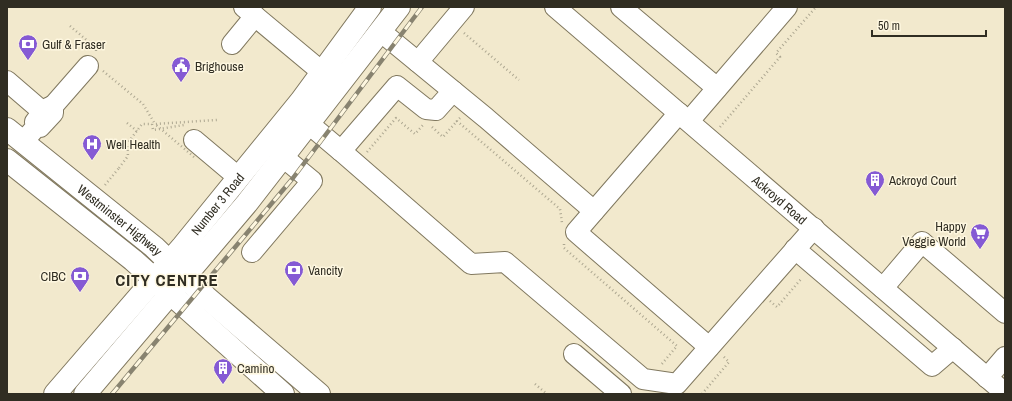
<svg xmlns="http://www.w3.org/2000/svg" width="1012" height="401" font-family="'Archivo Narrow',sans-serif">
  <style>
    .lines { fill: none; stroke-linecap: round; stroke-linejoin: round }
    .minor-casing { stroke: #80785f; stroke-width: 22 }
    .major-casing { stroke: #80785f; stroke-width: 24 }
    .path { stroke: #ada791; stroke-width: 2.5; stroke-dasharray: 1 3; stroke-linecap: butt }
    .minor { stroke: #fff; stroke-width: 20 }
    .major { stroke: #fff; stroke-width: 22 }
    .rail-casing { stroke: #888370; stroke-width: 4.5 }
    .rail { stroke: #fef7e0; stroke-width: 3; stroke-dasharray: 9; stroke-linecap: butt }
    .path-bridge { stroke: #ada791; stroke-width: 2.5; stroke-dasharray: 1 3; stroke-linecap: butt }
    .labels { text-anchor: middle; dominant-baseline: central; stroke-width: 3; stroke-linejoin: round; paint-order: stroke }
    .poi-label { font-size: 13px; fill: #302d22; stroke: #fef7e0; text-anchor: start }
    .street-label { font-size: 13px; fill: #302d22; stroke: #fef7e0 }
    .district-label { font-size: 17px; font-weight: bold; letter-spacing: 1px; fill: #302d22; stroke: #fef7e0 }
  </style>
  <rect width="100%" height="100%" fill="#f2e9cd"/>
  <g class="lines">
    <g class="minor-casing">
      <g id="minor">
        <path d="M244,7L322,72"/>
        <path id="s1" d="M555,7L1005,393"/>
        <path d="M621,7L717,88"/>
        <path d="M380,31L486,118L594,211"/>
        <path d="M232,44L255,16"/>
        <path d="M418,62L464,7"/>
        <path d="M7,81L43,112"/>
        <path d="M453,91L436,110L426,109L397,86L341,151L471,264L505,262L643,379L677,384L814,228"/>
        <path d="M53,106L88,66"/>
        <path d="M679,113L576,232L709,347"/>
        <path d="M689,121L787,7"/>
        <path d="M309,124L341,151"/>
        <path d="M194,140L238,177"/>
        <path d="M23,142L36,127H40L53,113V106C44,108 41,115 35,122L36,127"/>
        <path d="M795,249L932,366L953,348"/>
        <path d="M252,252L312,181L283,157"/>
        <path d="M883,288L922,242L1005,313"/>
        <path d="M574,354L621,394"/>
        <path d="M987,378L1005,357"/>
      </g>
    </g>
    <g class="major-casing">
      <g id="major">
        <path id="s2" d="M7,129L154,247L206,297L319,394"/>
        <path d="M7,160L133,260L283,394"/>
        <path id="s3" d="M55,394L183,246L301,101L370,7"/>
        <path d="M85,394L247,203L399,7"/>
      </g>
    </g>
    <g class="path">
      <path d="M70,26L96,48V51"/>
      <path d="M464,33L519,80"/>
      <path d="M103,71L143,104L155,124"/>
      <path d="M460,118L457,121L560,209L562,223"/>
      <path d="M127,123L137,131"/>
      <path d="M152,124L153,130L184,125"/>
      <path d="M432,127L443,137L457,121"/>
      <path d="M720,127L780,57L776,53L816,7"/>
      <path d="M106,147L127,144L142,124H152"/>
      <path d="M367,152L396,118L415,134L423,125"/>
      <path d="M105,185L119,168"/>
      <path d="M564,244V248L677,346L661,365"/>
      <path d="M770,301L777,307L802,278"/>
      <path d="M535,384L547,394"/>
      <path d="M702,394L729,362L723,356"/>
    </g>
    <use href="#minor" class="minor"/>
    <use href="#major" class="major"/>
    <g class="rail-casing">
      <path id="rail" d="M112,394L293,178L422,7"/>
    </g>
    <use href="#rail" class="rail"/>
    <g class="path-bridge">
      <path d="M194,157L155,124L217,120"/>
      <path d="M119,168L128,156L127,144"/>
    </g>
  </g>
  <defs>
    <g id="bank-pin" transform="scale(1)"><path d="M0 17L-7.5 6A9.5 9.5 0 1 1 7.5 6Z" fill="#855ad4" stroke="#fef7e0"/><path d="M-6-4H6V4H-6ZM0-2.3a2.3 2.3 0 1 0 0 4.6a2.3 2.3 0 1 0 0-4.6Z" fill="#fff"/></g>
    <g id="civic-pin" transform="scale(1)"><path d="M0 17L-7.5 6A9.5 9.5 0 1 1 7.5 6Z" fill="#855ad4" stroke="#fef7e0"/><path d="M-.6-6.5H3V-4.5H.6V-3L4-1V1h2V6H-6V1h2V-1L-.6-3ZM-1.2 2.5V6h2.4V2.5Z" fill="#fff"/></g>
    <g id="hospital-pin" transform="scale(1)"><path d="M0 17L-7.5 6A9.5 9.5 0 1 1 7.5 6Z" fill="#855ad4" stroke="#fef7e0"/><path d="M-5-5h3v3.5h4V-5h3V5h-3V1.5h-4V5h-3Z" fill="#fff"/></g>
    <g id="building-pin" transform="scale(1)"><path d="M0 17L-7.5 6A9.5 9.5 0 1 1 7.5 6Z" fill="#855ad4" stroke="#fef7e0"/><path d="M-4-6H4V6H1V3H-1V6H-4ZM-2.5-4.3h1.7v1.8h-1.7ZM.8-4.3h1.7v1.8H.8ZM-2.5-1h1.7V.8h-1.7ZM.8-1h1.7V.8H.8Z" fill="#fff"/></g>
    <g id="supermarket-pin" transform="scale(1)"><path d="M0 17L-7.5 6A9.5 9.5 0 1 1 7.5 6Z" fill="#855ad4" stroke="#fef7e0"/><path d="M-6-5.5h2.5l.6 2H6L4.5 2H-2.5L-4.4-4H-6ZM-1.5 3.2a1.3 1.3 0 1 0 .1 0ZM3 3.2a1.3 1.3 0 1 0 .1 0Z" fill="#fff"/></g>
  </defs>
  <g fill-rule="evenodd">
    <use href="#bank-pin" x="28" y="44"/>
    <use href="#civic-pin" x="181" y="66"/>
    <use href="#hospital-pin" x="92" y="144"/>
    <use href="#building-pin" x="875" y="180"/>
    <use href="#supermarket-pin" x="980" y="233"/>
    <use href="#bank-pin" x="294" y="270"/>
    <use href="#bank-pin" x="80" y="276"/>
    <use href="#building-pin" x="223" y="368"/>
  </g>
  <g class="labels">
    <g class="poi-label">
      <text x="42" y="44">Gulf &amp; Fraser</text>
      <text x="195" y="66">Brighouse</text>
      <text x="106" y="144">Well Health</text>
      <text x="889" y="180">Ackroyd Court</text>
      <text x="966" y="226" text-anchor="end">Happy<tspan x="966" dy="15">Veggie World</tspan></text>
      <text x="308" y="270">Vancity</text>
      <text x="66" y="276" text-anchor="end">CIBC</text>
      <text x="237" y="368">Camino</text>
    </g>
    <g class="street-label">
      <text stroke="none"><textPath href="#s1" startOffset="296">Ackroyd Road</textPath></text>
      <text stroke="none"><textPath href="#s3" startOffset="250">Number 3 Road</textPath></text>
      <text stroke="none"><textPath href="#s2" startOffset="145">Westminster Highway</textPath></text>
    </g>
    <g class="district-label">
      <text x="167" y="279">CITY CENTRE</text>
    </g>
  </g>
  <rect width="1012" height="401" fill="none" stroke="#302d22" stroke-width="16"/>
  <path d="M872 30v6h114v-6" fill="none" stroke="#302d22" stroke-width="2"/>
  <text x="878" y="30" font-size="12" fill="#302d22" stroke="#fef7e0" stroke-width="3" paint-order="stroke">50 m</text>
</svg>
